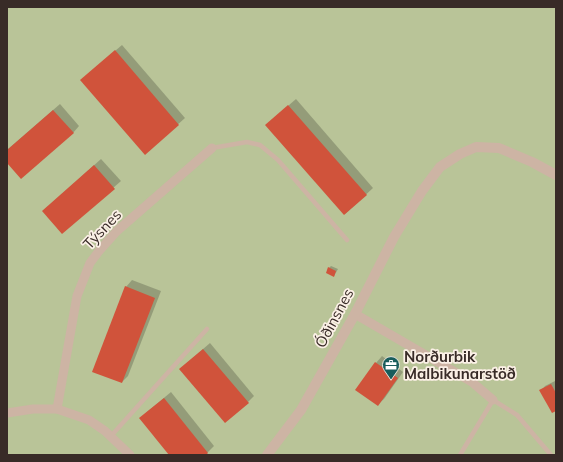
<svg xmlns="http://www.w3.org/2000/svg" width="563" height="462" font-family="Mulish,sans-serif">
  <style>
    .green { fill: #b9c498 }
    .shadow { fill: #0003 }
    .building { fill: #d0533b }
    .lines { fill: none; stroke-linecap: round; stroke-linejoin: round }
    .service { stroke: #cdb4a4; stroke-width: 4.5 }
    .minor { stroke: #cdb4a4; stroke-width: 9 }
    .tertiary { stroke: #cdb4a4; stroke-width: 10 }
    .labels { text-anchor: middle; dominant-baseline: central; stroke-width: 3.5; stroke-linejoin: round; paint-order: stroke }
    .street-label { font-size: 15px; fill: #382b27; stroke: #fbf0e6 }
    .poi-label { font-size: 15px; font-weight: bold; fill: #382b27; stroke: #fbf0e6; text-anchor: start }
  </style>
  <rect width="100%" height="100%" fill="#f4e5d9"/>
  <rect class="green" x="7" y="7" width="549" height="448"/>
  <g class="shadow">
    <path d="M122,45L185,118L145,154L88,74Z"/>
    <path d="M296,99L373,188L345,214L273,119Z"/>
    <path d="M60,104L79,126L73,133L7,162V150Z"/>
    <path d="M101,159L121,181L62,233L43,211Z"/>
    <path d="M331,266L338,269L334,276L329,268Z"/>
    <path d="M132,280L161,291L128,376L122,382L126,287Z"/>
    <path d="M210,343L254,396L248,402L180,369Z"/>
    <path d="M382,356L403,372L384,399L377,405L376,363Z"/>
    <path d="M555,381L556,382V410L541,391L545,386Z"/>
    <path d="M171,392L214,446L205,455H171L141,418L147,412Z"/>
  </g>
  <g class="building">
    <path d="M115,50L179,125L145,155L80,80Z"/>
    <path d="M288,105L367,195L344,215L265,125Z"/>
    <path d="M53,110L74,133L21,179L7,163V150Z"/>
    <path d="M94,165L115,189L62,234L42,211Z"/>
    <path d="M328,267L336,271L334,277L326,273Z"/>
    <path d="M125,286L155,298L122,383L92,372Z"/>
    <path d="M203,349L249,403L225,423L179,369Z"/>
    <path d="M375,362L398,378L378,406L355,390Z"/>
    <path d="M551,384L556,393V411L552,413L539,390Z"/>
    <path d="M164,398L208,453L206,455H169L139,418Z"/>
  </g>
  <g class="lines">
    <g class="service">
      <path d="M212,148L247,142L260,145L278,160L347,240"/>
      <path d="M111,436L207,329"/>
      <path d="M460,455L493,400L517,415L551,455"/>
    </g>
    <g class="minor">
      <path d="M355,314L472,382L493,400"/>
      <path d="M57,409L77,296L90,263L99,251L117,231L212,148"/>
      <path d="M7,413L33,409H57L89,420L105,431L130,455"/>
    </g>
    <path class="tertiary" d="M267,455L301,410L355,314L394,237L422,191L440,167L460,154L476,147L499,148L532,162L556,175"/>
  </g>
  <defs>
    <g id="office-pin" transform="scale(0.9)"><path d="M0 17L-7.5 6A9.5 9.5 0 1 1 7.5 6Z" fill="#185d5c" stroke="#fbf0e6"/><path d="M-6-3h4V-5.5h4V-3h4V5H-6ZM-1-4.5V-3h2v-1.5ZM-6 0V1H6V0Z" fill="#fff"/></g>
  </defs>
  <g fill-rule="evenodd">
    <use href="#office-pin" x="391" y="365"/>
  </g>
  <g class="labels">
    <g class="street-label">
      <text transform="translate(102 229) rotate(-47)">Týsnes</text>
      <text transform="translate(334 318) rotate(-62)">Óðinsnes</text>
    </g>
    <g class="poi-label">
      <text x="404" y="356">Norðurbik<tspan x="404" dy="17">Malbikunarstöð</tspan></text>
    </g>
  </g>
  <rect width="563" height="462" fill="none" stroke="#382b27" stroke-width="16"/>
</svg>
